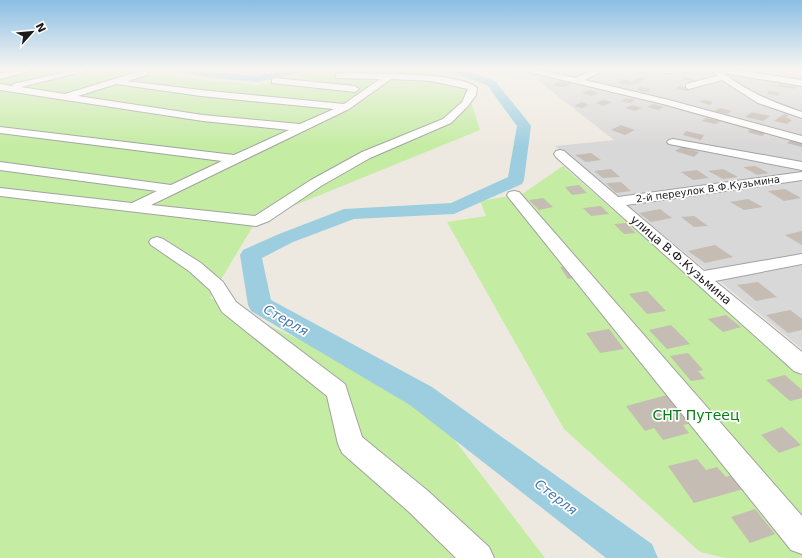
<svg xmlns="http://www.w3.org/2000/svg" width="802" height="558" font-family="'DejaVu Sans',sans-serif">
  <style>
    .residential { fill: #d9d8d8 }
    .industrial { fill: #e7d1e3 }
    .grass { fill: #c4eca2 }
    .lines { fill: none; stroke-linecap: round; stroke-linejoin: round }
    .river { fill: #9dcedf; fill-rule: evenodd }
    .building { fill: #c5bcb3 }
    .minor-casing { stroke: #a2a2a2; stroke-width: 2 }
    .minor { fill: #fff; fill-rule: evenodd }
    .labels { text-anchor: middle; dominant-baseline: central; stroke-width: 3.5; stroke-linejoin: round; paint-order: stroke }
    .far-street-label { font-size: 10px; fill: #1b1b1b; stroke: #fff }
    .street-label { font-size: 12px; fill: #1b1b1b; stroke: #fff }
    .water-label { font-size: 13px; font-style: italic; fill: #4377af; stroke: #fff }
    .near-park-label { font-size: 14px; fill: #057e12; stroke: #fff }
  </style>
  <rect width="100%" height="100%" fill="#eee9e0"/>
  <path class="residential" d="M525,68H750L746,78L802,86V349L555,146L614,140L523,69Z"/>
  <path class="industrial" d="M761,68H802V78L760,72Z"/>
  <g class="grass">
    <path d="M0,68H164L180,77L257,85L328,71L393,68H417L465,82L480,130L256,221L210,298L421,396L545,558H0Z"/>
    <path d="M478,68H518L507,75Z"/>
    <path d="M563,166L802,376V558H726L700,552L564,429L447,222L486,216L480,201L522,194Z"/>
  </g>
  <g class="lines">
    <g class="river">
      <path d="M174,68H193L209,72L258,76L293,68H312L311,70L258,82L209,78L175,70Z"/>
      <path d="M435,68L464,70L495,81L529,123L531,126L524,180L522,184L454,214L354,219L293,242L262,258L271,300L432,387L652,544L658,558H606L410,405L251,311L248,305L240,255L243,250L279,234L344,209L451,203L508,177L517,126L487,85L461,76L436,70Z"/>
    </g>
  </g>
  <g class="building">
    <path d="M641,77L647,78L639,83L629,85L617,83L623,79L632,82Z"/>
    <path d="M684,77L695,79L693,81L681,79Z"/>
    <path d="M560,81L571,84L563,87L552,85Z"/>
    <path d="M778,84L796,87V89L778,86Z"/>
    <path d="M679,86L691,88L688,91L676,89Z"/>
    <path d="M640,87L651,89L647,92L636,90Z"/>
    <path d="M590,90L599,93L592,96L582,93Z"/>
    <path d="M768,91L779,92V96L767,94Z"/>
    <path d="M626,98L636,100L630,103L621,101Z"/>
    <path d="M603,100L612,102L604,106L595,103Z"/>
    <path d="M702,100H705L713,102L710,105L699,102Z"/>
    <path d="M582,102L589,105L582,108L574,106Z"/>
    <path d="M653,104L664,107L658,110L647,107Z"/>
    <path d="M632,105L642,108L635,111L625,108Z"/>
    <path d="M720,108L732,111L727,114L714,111Z"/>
    <path d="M752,112L770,116L763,121L745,117Z"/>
    <path d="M784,114L789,115L786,117L792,120L787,124L774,121Z"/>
    <path d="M706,118L720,121L716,124L702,121Z"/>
    <path d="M621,125L635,130L625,135L611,130Z"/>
    <path d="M752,129L766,133L762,136L747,132Z"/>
    <path d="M686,131L704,135L701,140L683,135Z"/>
    <path d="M792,139L802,142V147L787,143Z"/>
    <path d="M681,147L699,152L694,157L675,151Z"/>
    <path d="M591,153L601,160L586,162L575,155Z"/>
    <path d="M755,166L769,173L757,175L743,167Z"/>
    <path d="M611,169L620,177L603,178L594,171Z"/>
    <path d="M723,169L738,177L723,179L708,171Z"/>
    <path d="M697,170L709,178L693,180L681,172Z"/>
    <path d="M621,182L631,191L616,193L606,183Z"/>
    <path d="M579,185L587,193L572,195L565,187Z"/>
    <path d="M785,189L801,198L784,201L768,191Z"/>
    <path d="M543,198L553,207L539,210L529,200Z"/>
    <path d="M748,199L763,207L744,210L730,202Z"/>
    <path d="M601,206L609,214L591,216L583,208Z"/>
    <path d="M660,209L672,218L651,222L639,213Z"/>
    <path d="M694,216L708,226L694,227L681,217Z"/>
    <path d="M626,223L636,233L624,234L614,224Z"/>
    <path d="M802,231V245L785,235Z"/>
    <path d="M715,245L733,257L705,263L688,251Z"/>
    <path d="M569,266L578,277L568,279L560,267Z"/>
    <path d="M758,282L777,297L756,301L737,285Z"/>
    <path d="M647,291L666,311L647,314L629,294Z"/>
    <path d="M790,310L802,319V330L788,333L766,315Z"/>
    <path d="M726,315L741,327L723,332L708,319Z"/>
    <path d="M671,325L690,344L667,349L649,330Z"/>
    <path d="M609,329L624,349L600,353L586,333Z"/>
    <path d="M688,353L703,370L698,371L705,379L691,381L670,356Z"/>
    <path d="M785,375L802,390V398L790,401L766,380Z"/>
    <path d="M671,394L695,422L683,425L689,433L663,440L654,428L645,431L626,406Z"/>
    <path d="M782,427L801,445L779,453L761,435Z"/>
    <path d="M697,459L706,470L717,467L726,477L735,474L747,488L694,503L668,466Z"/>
    <path d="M755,509L775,534L750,543L731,517Z"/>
  </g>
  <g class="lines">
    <g class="minor-casing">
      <g id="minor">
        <path d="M27,68L38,69L0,79V73Z"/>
        <path d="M82,68H97L21,87L65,94L137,72L132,68H142L147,71V75L127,81L201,90L344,104L380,79L336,78V74L339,73C365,74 461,71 477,88L476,95L468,106L451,123L370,158L321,186L269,221L256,226L0,196V188L132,203L157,191L0,170V162L171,185L222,161L0,133V127L234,155L289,130L203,121L0,90V84L12,86L13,84ZM391,79L431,81L468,89L462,102L443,119L362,152L311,180L255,216L151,205L349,109ZM116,84L201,96L334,109L300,124L203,115L78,96Z"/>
        <path d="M529,68L576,78L597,68H608L585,80L669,100L802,136V143L663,104L529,72Z"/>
        <path d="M668,68H679L671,73H665L664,71Z"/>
        <path d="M709,68H724L802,80V86L724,73C747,92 773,102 802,112V118L758,103L722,80L689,89L686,88V84L717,76Z"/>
        <path d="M275,78L355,86L359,89L355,92L272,83V79Z"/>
        <path d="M673,139L802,162V170L669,144L667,142L669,140Z"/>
        <path d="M560,150L564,151L618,197L802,172V180L626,205L704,271L802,254V264L715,281L802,352V374L794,371L556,157L554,154L556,151Z"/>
        <path d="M514,191L519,192L802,516V554L791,550L509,198L507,195L509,192Z"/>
        <path d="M157,237L163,239L201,263L223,282L236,302L345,384L362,437L428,491L489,547L494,558H456L408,511L342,453L338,444L327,396L222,312L210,290L189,271L151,245L149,242L151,239Z"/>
      </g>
    </g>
    <use href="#minor" class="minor"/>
  </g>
  <linearGradient id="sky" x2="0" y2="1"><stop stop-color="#8abee4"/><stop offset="0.47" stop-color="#f7f5f1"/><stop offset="1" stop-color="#f7f5f1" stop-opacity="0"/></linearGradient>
  <rect width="802" height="146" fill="url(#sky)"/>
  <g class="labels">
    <g class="far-street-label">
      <text transform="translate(708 189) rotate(-8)">2-й переулок В.Ф.Кузьмина</text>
    </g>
    <g class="street-label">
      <text transform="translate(681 260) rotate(41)">улица В.Ф.Кузьмина</text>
    </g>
    <g class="water-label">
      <text transform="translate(286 320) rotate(30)">Стерля</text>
      <text transform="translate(556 497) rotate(37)">Стерля</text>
    </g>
    <g class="near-park-label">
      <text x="696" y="415">СНТ Путеец</text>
    </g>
  </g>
  <g transform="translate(32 32) rotate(63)" stroke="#ffffff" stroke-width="3" paint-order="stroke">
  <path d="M0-3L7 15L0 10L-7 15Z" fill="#1b1b1b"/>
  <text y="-6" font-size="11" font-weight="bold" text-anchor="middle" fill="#1b1b1b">N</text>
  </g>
</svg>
